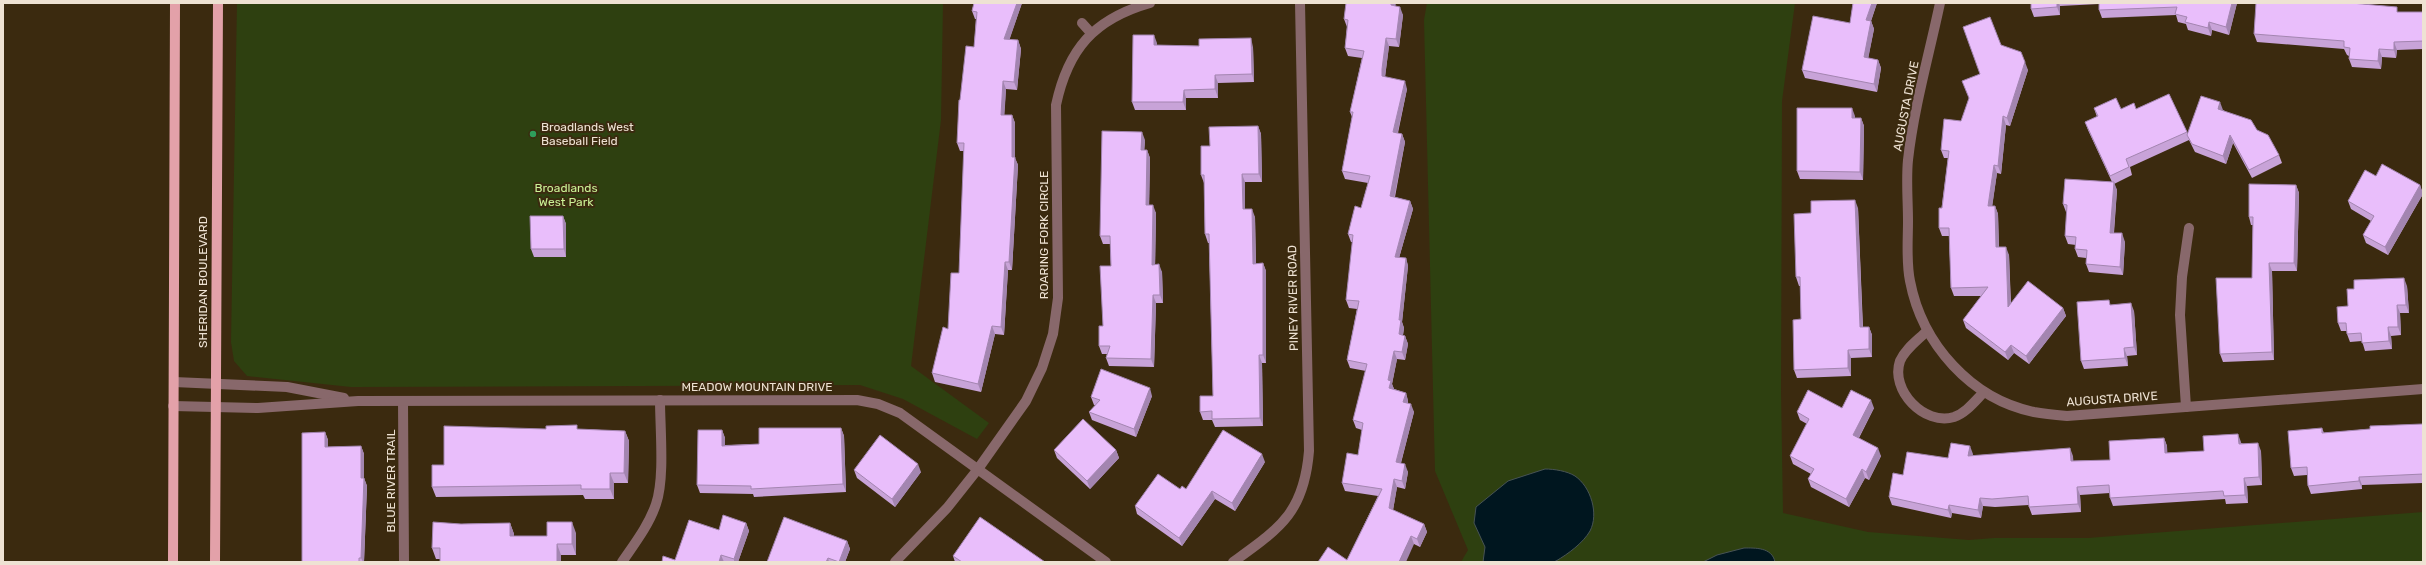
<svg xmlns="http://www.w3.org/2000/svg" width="2426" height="565" font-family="Rubik,sans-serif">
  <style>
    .green { fill: #2e4010 }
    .water { fill: #00161f; stroke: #475355 }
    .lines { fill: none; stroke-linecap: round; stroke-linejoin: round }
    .minor { stroke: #88686b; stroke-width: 10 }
    .major { stroke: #e3a1a9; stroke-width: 10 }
    .wall { fill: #c8a3d8 }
    .shaded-wall { fill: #a385b0 }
    .building { fill: #e9befb; stroke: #a385b0 }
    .leisure-dot { fill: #2e9e5b; stroke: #3b2a0f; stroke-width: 1.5 }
    .labels { text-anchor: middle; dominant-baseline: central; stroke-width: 4; stroke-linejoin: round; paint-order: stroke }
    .street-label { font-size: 12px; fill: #eee2d3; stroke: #3b2a0f }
    .poi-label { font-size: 12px; fill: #eee2d3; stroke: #3b2a0f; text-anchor: start }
    .park-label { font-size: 12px; fill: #cbf296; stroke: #3b2a0f }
  </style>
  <rect width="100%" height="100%" fill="#3b2a0f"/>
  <g class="green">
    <path d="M237,3H943L941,120L911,366L989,423L977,439L903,399L860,385L351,387L247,376L234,361L231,342Z"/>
    <path d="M1427,3H1795L1782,101L1781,391L1783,513L1868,532L1969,540L1994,538H2088L2423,512V562H1461L1468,550L1435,471L1424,20Z"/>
  </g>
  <g class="water">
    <path d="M1545,469C1554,469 1567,471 1575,476C1591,487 1599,514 1590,531C1583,543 1568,554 1556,561C1549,565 1495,562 1483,562L1485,547L1474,523L1476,507L1508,481Z"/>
    <path d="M1744,548C1755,548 1772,547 1775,562H1703L1717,555Z"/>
  </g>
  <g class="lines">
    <g class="minor">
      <path d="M1940,3C1929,55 1914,107 1908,160C1906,180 1908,201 1908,221C1908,241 1906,262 1910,281C1922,344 1971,399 2034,412C2045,414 2056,415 2067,416L2423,389"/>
      <path d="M1082,23L1091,33"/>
      <path d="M1927,331C1918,340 1905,349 1900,361C1890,390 1924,426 1954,417C1966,413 1975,401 1984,392"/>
      <path d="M174,382L287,387L344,398"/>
      <path d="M403,401L404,562"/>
      <path d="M173,406L258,408L358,401L857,400L878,404L900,413L1106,562"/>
      <path d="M2186,407L2180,315L2182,277L2189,228"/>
      <path d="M622,562C635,543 649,525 656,504C665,478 660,429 660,400"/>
      <path d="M895,562L947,508L978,469L1026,401L1042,368L1053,334L1058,298L1056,105C1068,49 1094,19 1150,3"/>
      <path d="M1233,562C1280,528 1304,513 1309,451L1300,3"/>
    </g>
    <g class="major">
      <path d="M173,562L175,3"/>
      <path d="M215,562L218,3"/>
    </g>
  </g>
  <g class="wall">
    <path d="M974,3H1022L1009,40H1018L1021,49L1017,90L1006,89L1004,115H1012L1015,123V158L1018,165L1012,270H1008L1004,335L995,334L981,392L935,382L932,373L948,329L959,273L964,151H960L957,143L960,100L974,47L976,19H975L972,11Z"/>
    <path d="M1853,3H1877L1871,21L1874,29L1868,58L1878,60L1881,68L1877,92L1805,78L1802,70L1850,23Z"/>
    <path d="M2031,3H2237L2229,35L2212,30L2211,36L2188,30L2186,24L2178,22L2176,15L2102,18L2099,10V4L2060,6V15L2034,17L2031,9Z"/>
    <path d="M1395,6L1403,15L1399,47L1389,46L1385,77L1407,89L1398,133L1402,134L1405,142L1395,197L1410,201L1413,209L1399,258H1406L1408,266L1402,322L1404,328L1403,335L1405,336L1408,344L1405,360L1397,359L1392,384L1394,389L1406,393L1408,401V403L1414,412L1401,463L1408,472L1405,489L1397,487L1393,510L1424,524L1427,532L1420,547L1414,544L1347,560L1378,496L1345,491L1342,483L1358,455L1362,430L1356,428L1353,420L1366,371L1350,368L1347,360L1357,309L1349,308L1346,300L1353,242H1351L1348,234L1361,208L1368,183L1345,179L1342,171L1352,117L1350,112L1362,58L1348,56L1345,48L1347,27L1344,19Z"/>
    <path d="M2399,12H2423V49L2397,50L2396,58L2382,57L2381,69L2352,67L2349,59V56L2347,55L2344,49L2257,42L2254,34Z"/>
    <path d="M1157,43V45L1253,47L1254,82L1218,83V98H1186V110H1135L1132,102Z"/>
    <path d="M2001,45L2028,70L2010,126L2006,125L2001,174L1997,173L1992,206H1995L1998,214L1999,247L2009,255L2011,304L2063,308L2066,316L2029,364L2014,353L2008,360L1966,328L1963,320L1982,296H1954L1951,288L1949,236H1942L1939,228L1948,158H1944L1941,150L1961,121Z"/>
    <path d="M2169,94L2188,134L2223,110L2257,130L2279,155L2282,163L2252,178L2233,143L2226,164L2195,152L2189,140L2130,167L2132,175L2114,184L2117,190L2114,233L2125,242L2123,275L2089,272L2086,264V258L2078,257L2075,249L2076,245L2068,244L2065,236L2067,212H2066L2063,204L2112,182L2088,130L2085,122L2097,117L2094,108L2121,109H2136Z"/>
    <path d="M1855,116V118H1861L1864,126L1863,180L1800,179L1797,171Z"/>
    <path d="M1258,126L1261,134L1262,182H1245V209L1255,217L1256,264L1263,263L1266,271V363H1262L1263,426L1215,427L1212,420H1203L1200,412L1213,396L1209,243H1208L1205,234L1204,183L1201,175L1210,146Z"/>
    <path d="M1145,140L1144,150H1147L1150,158L1149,205L1156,213L1155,265L1162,272L1163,303H1156L1154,367L1109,366L1106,358L1107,354H1102L1099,346L1103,326L1111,266L1110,244H1103L1100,236Z"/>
    <path d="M2376,176L2420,185L2423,194L2388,255L2366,243L2363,235L2371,221L2351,209L2348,201Z"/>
    <path d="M2296,185L2299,193L2297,271H2272L2274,360L2223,362L2220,354L2252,278L2253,225H2251L2249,217Z"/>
    <path d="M1858,208L1863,327H1869L1872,335V357L1851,358V376L1797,378L1794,370L1801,319L1800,286H1799L1796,277L1811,213Z"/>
    <path d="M563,216L566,224V257H534L531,249Z"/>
    <path d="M2407,286L2409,313H2400L2401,335L2391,336L2392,349L2365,351L2362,341L2350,342L2347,334V331H2341L2338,323L2348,306Z"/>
    <path d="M2111,305L2134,311L2137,355L2127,356L2128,366L2084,369L2081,361Z"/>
    <path d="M1152,396L1136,437L1092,420L1089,412L1096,405H1094L1091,397Z"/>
    <path d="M1842,408H1874L1859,438L1881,456L1869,480L1865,478L1849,507L1811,487L1808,479L1811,474L1793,464L1790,456L1807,424L1800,420L1797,412Z"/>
    <path d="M2423,424V483L2362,485V489L2311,494L2308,486L2307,475L2294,476L2291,468L2322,428L2324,433Z"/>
    <path d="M841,428L844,436L846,492L754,497L753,494L700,493L697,485L722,430L725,438V445L759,444Z"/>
    <path d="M546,429H578L625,431L629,441L628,483H614V499H585L583,495L436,497L432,487L444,465Z"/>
    <path d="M325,432L328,440V447L361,446L364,454V478L367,486L364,562H302Z"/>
    <path d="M2164,438L2167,446V453L2204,451L2241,442V443L2261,451L2262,485L2247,486L2248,503L2226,504L2225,499L2113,506L2110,498V493L2080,495L2081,512L2032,515L2029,507V505L1995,507L1983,506L1981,518L1952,513L1951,518L1892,505L1889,497L1903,475L1948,458L1973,454L1972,455L2073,456V461L2110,460Z"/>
    <path d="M1054,450H1116L1119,458L1090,489L1057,458Z"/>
    <path d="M1265,462L1235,511L1215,499L1182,546L1137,514L1135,506L1180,489H1186Z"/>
    <path d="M854,470L921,472L895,507L857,478Z"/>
    <path d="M510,523L514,534V536H547L576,533V555H561V562H440V559H436L432,548L461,524Z"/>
    <path d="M746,523L749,531L738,562H662L675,560L719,530Z"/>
    <path d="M847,541L850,549L845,562H767Z"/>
    <path d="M953,556L1045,562H955Z"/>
  </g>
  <g class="shaded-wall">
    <path d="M1017,3H1022L1007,47L1004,39Z"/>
    <path d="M1391,3H1396L1394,13L1391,5Z"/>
    <path d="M1872,3H1877L1871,21L1874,29L1867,65L1864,57L1866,20Z"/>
    <path d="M2057,3H2059L2060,6V15L2057,7Z"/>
    <path d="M2232,3H2237L2229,35L2226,27Z"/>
    <path d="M1400,7L1403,15L1399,47L1396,39Z"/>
    <path d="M2209,22L2212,30L2211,36L2208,28Z"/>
    <path d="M1154,35L1157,43V53L1154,45Z"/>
    <path d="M1251,38L1253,47L1254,82L1252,74Z"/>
    <path d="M1386,38L1389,46L1385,77L1382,76V69Z"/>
    <path d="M1018,40L1021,49L1017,90L1014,82Z"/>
    <path d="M2394,42L2397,50L2396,58L2394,50Z"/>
    <path d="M2379,49L2382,57L2381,69L2378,61Z"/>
    <path d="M1878,60L1881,68L1877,92L1874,84Z"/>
    <path d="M2025,62L2028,70L2010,126L2007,118Z"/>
    <path d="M1215,75L1218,83V98L1215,89Z"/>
    <path d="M1003,81L1006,89L1004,123L1001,115Z"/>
    <path d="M1405,81L1407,89L1396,140L1393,132Z"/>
    <path d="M1184,90L1186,98V110L1183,102Z"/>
    <path d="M2220,102L2223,110L2221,117L2218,109Z"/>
    <path d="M1852,108L1855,116V126L1852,118Z"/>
    <path d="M1012,115L1015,123V158L1018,165L1012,270L1009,262L1012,157Z"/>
    <path d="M2003,116L2006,125L2001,174L1998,166Z"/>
    <path d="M1861,118L1864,126L1863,180L1860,172Z"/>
    <path d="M1258,126L1261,134L1262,182L1259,174Z"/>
    <path d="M1142,132L1145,140L1144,158L1141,150Z"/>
    <path d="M1402,134L1405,142L1393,204L1390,196Z"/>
    <path d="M2230,135L2233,143L2226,164L2223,156Z"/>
    <path d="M1147,150L1150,158L1149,213L1146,205Z"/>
    <path d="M1994,165L1997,173L1991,215L1988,206Z"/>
    <path d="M1242,174L1245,182V217L1243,209Z"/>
    <path d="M2114,182L2117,190L2113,241L2110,233Z"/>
    <path d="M2296,185L2299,193L2297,271L2294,263Z"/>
    <path d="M2420,185L2423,194L2388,255L2385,247Z"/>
    <path d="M1855,200L1858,208L1863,335L1860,327Z"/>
    <path d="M1410,201L1413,209L1397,265L1395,257Z"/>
    <path d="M1153,205L1156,213L1155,273L1152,265Z"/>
    <path d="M1995,206L1998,214L1999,255L1996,247Z"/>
    <path d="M1252,209L1255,217L1256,272L1253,264Z"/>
    <path d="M563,216L566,224V257L564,249Z"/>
    <path d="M2122,233L2125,242L2123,275L2120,267Z"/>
    <path d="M2006,247L2009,255L2011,315L2008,307Z"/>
    <path d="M1406,258L1408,266L1402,322L1404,328L1402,342L1399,334V320Z"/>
    <path d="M1005,262L1008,270L1004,335L1001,327Z"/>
    <path d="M1263,263L1266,271V363L1263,355Z"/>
    <path d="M2269,263L2272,271L2274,360L2272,352Z"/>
    <path d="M1159,264L1162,272L1163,303L1160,295Z"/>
    <path d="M2404,278L2407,286L2409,313L2406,305Z"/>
    <path d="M1153,295L1156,303L1154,367L1151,359Z"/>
    <path d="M2131,303L2134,311L2137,355L2134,347Z"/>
    <path d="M2397,305L2400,313L2401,335L2398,327Z"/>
    <path d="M2063,308L2066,316L2029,364L2026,356Z"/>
    <path d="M992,326L995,334L981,392L978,384Z"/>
    <path d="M1869,327L1872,335V357L1869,349Z"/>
    <path d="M2388,327L2391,336L2392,349L2389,341Z"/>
    <path d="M1405,336L1408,344L1405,360L1402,352Z"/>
    <path d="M2011,345L2014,353L2008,360L2005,352Z"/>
    <path d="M2124,348L2127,356L2128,366L2125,358Z"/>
    <path d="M1848,350L1851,358V376L1848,368Z"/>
    <path d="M1394,351L1397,359L1392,384L1394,389L1392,396L1389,388L1388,380Z"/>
    <path d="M1259,355L1262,363L1263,426L1260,418Z"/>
    <path d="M1150,388L1152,396L1136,437L1134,429Z"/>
    <path d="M1406,393L1408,401L1406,410L1403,402Z"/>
    <path d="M1871,400L1874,408L1856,443L1853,435Z"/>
    <path d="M1411,404L1414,412L1399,470L1396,462Z"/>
    <path d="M841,428L844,436L846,492L843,484Z"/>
    <path d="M722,430L725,438V454L722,446Z"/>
    <path d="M625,431L629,441L628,483L624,473Z"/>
    <path d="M325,432L328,440V455L325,447Z"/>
    <path d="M2238,434L2241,442L2242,452L2239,444Z"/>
    <path d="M2164,438L2167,446L2168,461L2165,453Z"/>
    <path d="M2258,443L2261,451L2262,485L2259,477Z"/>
    <path d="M361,446L364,454V482V478L367,486L364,562H363L361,558Z"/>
    <path d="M1970,446L1973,454L1971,464L1968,456Z"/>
    <path d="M1878,448L1881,456L1869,480L1866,472Z"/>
    <path d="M2070,448L2073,456L2074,469L2071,461Z"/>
    <path d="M1116,450L1119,458L1090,489L1087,481Z"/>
    <path d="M1262,454L1265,462L1235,511L1232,503Z"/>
    <path d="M918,464L921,472L895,507L892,499Z"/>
    <path d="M1405,464L1408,472L1405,489L1402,481Z"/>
    <path d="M1862,469L1865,478L1849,507L1846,499Z"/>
    <path d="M610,473L614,483V499L610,489Z"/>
    <path d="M2359,477L2362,485V489L2359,481Z"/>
    <path d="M2244,478L2247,486L2248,503L2245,495Z"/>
    <path d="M1394,479L1397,487L1392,516L1389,508Z"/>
    <path d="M2077,487L2080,495L2081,512L2078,504Z"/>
    <path d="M1212,491L1215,499L1182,546L1179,538Z"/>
    <path d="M1980,498L1983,506L1981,518L1978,510Z"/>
    <path d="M1949,505L1952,513L1951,518L1948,510Z"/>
    <path d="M572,522L576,533V555L572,544Z"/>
    <path d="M510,523L514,534V547L510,536Z"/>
    <path d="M746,523L749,531L738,562H734V559Z"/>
    <path d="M1424,524L1427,532L1420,547L1417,539Z"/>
    <path d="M1411,536L1414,544L1406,562H1399Z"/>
    <path d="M847,541L850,549L845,562H839Z"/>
    <path d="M557,544L561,555V562H557Z"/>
    <path d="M721,555L724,562H719Z"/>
    <path d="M828,558L829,562H826Z"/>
  </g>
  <g class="building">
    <path d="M974,3H1017L1004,39L1018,40L1014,82L1003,81L1001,115H1012V157H1015L1009,262H1005L1001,327L992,326L978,384L932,373L943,327L948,329L951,273H959L964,143H957L959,100H960L966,46L974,47L977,12L972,11Z"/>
    <path d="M1346,3H1391V5L1400,7L1396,39L1386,38L1382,69V76L1405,81L1393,132L1402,134L1390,196L1410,201L1395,257L1406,258L1399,320H1401L1399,334L1405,336L1402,352L1394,351L1388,380L1391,381L1389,388L1406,393L1403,402L1411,404L1396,462L1405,464L1402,481L1394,479L1389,508L1424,524L1417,539L1411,536L1399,562H1318L1328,547L1347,560L1382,489L1342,483L1347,453L1358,455L1363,423L1353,420L1367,364L1347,360L1359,301L1346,300L1353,235L1348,234L1355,206L1361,208L1370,176L1342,171L1353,112H1350L1364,51L1345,48L1348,20L1344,19Z"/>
    <path d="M1853,3H1872L1866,20L1871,21L1864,57L1878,60L1874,84L1802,70L1813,16L1850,23Z"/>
    <path d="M2031,3H2057V7L2031,9Z"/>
    <path d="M2099,3H2232L2226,27L2209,22L2208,28L2185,22L2187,17L2175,14L2177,7L2099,10Z"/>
    <path d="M2256,3H2351L2397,7V12H2423V41L2394,42V50L2379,49L2378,61L2349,59L2350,48L2344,47V41L2254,34Z"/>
    <path d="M1990,17L2001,45L2021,52L2025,62L2007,118L2003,116L1998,166L1994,165L1988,206H1995L1996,247H2006L2008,307L2028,281L2063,308L2026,356L2011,345L2005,352L1963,320L1988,287L1951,288L1949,228H1939V208H1942L1949,151L1941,150L1944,119L1961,121L1969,98L1962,81L1980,74L1963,27Z"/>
    <path d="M1133,35H1154V45L1199,46V39L1251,38L1252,74L1215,75V89L1184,90L1183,102H1132Z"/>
    <path d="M2169,94L2187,132L2126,159L2129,167L2110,176L2085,122L2098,116L2094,108L2116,98L2121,109L2134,103L2136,109Z"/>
    <path d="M2201,96L2220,102L2218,109L2251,120L2257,130L2268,135L2279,155L2249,170L2230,135L2223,156L2192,144L2187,135Z"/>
    <path d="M1797,108H1852V118H1861L1860,172L1797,171Z"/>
    <path d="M1258,126L1259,174H1242L1243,209H1252L1253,264L1263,263V355H1259L1260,418L1212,419V411L1200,412V396H1213L1209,234H1205L1204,175H1201V146H1210L1209,127Z"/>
    <path d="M1102,131L1142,132L1141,150H1147L1146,205H1153L1152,265L1159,264L1160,295H1153L1151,359L1106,358L1110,346H1099V326H1103L1100,266H1111L1110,236H1100Z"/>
    <path d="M2382,164L2420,185L2385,247L2363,235L2374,216L2348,201L2365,170L2376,176Z"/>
    <path d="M2065,179L2114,182L2110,233H2122L2120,267L2086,264L2087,250L2075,249L2076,237L2065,236L2067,205L2063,204Z"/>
    <path d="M2249,184L2296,185L2294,263H2269L2272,352L2220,354L2216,278H2252L2253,217H2249Z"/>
    <path d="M1855,200L1860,327H1869V349L1848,350V368L1794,370L1793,320L1801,319L1800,277H1796L1794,214L1811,213V201Z"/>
    <path d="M530,216H563L564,249H531Z"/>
    <path d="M2404,278L2406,305H2397L2398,327H2388L2389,341L2362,343L2361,333L2347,334L2346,323H2338L2337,307L2348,306L2347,289H2354V280Z"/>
    <path d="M2109,300L2110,305L2131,303L2134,347L2124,348L2125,358L2081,361L2077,302Z"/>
    <path d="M1101,369L1150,388L1134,429L1089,412L1100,400L1091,397Z"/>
    <path d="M1808,390L1842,408L1851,390L1871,400L1853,435L1878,448L1866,472L1862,469L1846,499L1808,479L1814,469L1790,456L1809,419L1797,412Z"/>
    <path d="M1083,419L1116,450L1087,481L1054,450Z"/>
    <path d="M2423,424V474L2359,477V481L2308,486L2307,467L2291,468L2288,431L2322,428V433L2370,429V426Z"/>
    <path d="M577,425V429L625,431L624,473H610V489H581V485L432,487V465H444V426L546,429V426Z"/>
    <path d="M759,428H841L843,484L751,489V486L697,485L698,430H722V446L759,444Z"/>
    <path d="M1223,430L1262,454L1232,503L1212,491L1179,538L1135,506L1158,474L1180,489L1182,486L1186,489Z"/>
    <path d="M325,432V447L361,446V478H364L361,558H359V562H302V433Z"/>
    <path d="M2238,434L2239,444L2258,443L2259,477L2244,478L2245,495L2224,496L2223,491L2110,498L2109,485L2077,487L2078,504L2029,507L2028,496L1992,499L1980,498L1978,510L1949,505L1948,510L1889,497L1893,473L1903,475L1907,452L1948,458L1951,443L1970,446L1968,456L2070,448L2071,461L2110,460L2109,441L2164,438L2165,453L2204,451L2203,436Z"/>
    <path d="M880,435L918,464L892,499L854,470Z"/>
    <path d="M723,515L746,523L734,559L721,555L719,562H662L663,556L675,560L689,520L719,530Z"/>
    <path d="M784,517L847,541L839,562L828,558L826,562H767Z"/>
    <path d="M980,517L1045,562H962L953,556Z"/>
    <path d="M433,522L461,524L510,523V536H547V522H572V544H557V562H440V548H432Z"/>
  </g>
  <circle class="leisure-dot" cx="533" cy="134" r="4"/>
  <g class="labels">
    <g class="street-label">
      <text transform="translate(1906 106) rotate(-79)">AUGUSTA DRIVE</text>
      <text transform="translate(1044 235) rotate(-90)">ROARING FORK CIRCLE</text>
      <text transform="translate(203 282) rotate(-90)">SHERIDAN BOULEVARD</text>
      <text transform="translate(1293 298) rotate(-91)">PINEY RIVER ROAD</text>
      <text x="757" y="387">MEADOW MOUNTAIN DRIVE</text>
      <text transform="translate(2112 399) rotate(-4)">AUGUSTA DRIVE</text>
      <text transform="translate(391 481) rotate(-90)">BLUE RIVER TRAIL</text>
    </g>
    <g class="poi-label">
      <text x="541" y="127">Broadlands West<tspan x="541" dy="14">Baseball Field</tspan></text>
    </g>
    <g class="park-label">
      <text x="566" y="188">Broadlands<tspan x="566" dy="14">West Park</tspan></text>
    </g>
  </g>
  <rect width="2426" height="565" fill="none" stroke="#eee2d3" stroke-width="8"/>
</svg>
